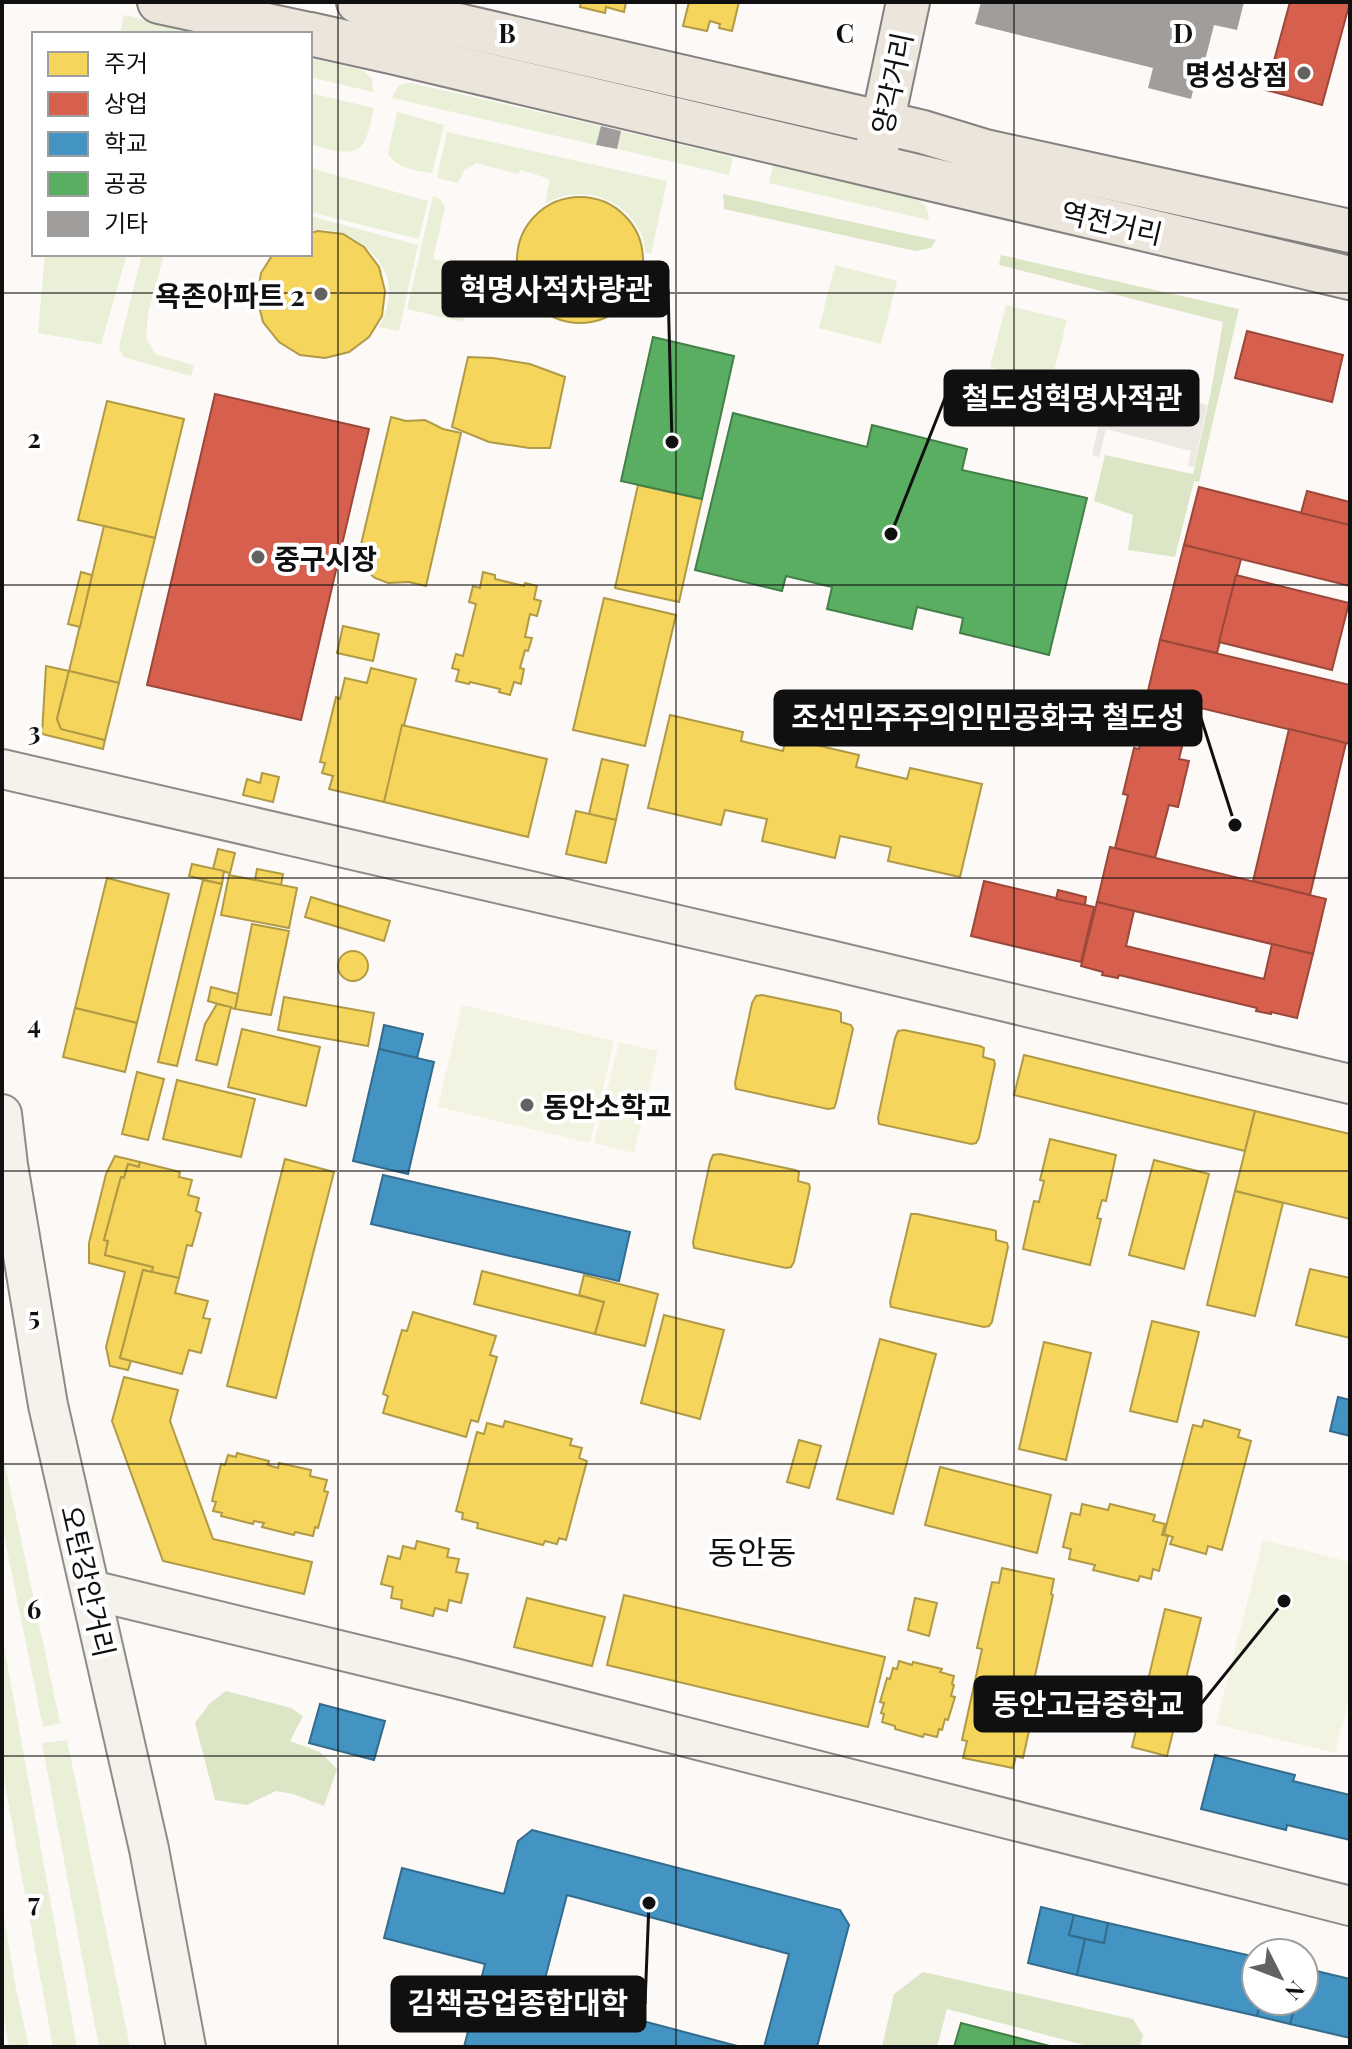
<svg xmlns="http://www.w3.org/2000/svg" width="1352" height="2049" font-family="'Playfair Display','Noto Sans KR',serif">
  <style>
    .green { fill: #eaefd8 }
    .forest { fill: #dce6c6 }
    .pitch { fill: #f2f4e1 }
    .plaza { fill: #ece8e2 }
    .homes { fill: #f6d55c; stroke: #b19a45; stroke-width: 2 }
    .shops { fill: #d6604d; stroke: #9b483b; stroke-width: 2 }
    .schools { fill: #4393c3; stroke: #346c8d; stroke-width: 2 }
    .public { fill: #5aae61; stroke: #447f49; stroke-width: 2 }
    .building { fill: #a09d9b }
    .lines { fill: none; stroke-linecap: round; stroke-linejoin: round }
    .secondary-casing { stroke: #8d8c8a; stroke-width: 42 }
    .primary-casing { stroke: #848281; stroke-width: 46 }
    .secondary { stroke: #f5f2ec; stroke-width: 38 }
    .primary { stroke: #ece5dc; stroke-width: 42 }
    .grid { fill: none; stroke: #101010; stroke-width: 2; stroke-opacity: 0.55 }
    .poi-dot { fill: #636260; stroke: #fff; stroke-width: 3 }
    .labels { text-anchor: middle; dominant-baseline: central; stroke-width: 8; stroke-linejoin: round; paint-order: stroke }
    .poi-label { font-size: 28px; font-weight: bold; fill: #101010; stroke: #fff; text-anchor: end }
    .street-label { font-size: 28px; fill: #101010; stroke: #fff }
    .quarter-label { font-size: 32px; fill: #101010; stroke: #fff }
    .grid-label { font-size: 26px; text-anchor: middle; font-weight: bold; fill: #101010; stroke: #fff; stroke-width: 8; stroke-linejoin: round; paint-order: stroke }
    .leader { fill: none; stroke: #101010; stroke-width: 3 }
    .callout-dot { fill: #101010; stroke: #fff; stroke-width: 3 }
    .callout { fill: #101010; stroke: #101010; stroke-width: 3 }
    .callout-label { font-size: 30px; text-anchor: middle; font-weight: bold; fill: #fff }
  </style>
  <rect width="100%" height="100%" fill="#fcf9f6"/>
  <g class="green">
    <path d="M124,15L206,34H120Z"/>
    <path d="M310,58L362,70L372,79L373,92L310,77Z"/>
    <path d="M411,83L601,126L596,145L392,98L399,85Z"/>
    <path d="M310,93L374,108C371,118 370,130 365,140C356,161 326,148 310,144Z"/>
    <path d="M397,112L444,125L432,173C414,170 398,169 388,154Z"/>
    <path d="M621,131L733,157L729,175L617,149Z"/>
    <path d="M447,132L667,181L651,254L646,253C644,245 643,236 639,229C621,196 577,184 545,204L550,179L521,170L518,174L476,163L464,170L458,183L437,178Z"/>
    <path d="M773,165L914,198C925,203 928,208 929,220L769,183Z"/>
    <path d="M310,168L428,201L419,239L310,212Z"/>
    <path d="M433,196L440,199L445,207L433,259L476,269L463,322L407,309Z"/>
    <path d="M310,216L418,245L399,331L379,327C385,317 389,302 389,290C388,254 344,223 310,231Z"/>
    <path d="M45,254H127L101,344L38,333Z"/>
    <path d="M142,254H164L148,313L146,338L155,354L194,365L191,376L123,357L119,347Z"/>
    <path d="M835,265L897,281L881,344L819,328Z"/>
    <path d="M1006,305L1067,320L1051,383L990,367Z"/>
    <path d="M2,1450L60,1723L43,1727L2,1525Z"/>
    <path d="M2,1635L77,2047H53L2,1768Z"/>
    <path d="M67,1740L130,2047H99L42,1743Z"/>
    <path d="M2,1907L16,1989L29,2047H9L2,2005Z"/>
  </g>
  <g class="forest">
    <path d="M723,194L936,240L931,248L915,251L724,209Z"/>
    <path d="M1001,255L1239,309L1199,482L1194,481L1175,557L1128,550L1133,515L1094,501L1105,455L1193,474L1211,391L1223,322L999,265Z"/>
    <path d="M226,1691L291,1708L303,1716L290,1741L320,1752L337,1769L324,1806L293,1794L276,1791L247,1805L215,1800L195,1723L210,1703Z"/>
    <path d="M923,1972L1133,2019L1143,2035L1140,2047H1092L947,2009L937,2047H882L894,1994Z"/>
  </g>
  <g class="pitch">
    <path d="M462,1005L614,1041L590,1143L438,1107Z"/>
    <path d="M619,1042L658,1051L634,1153L594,1143Z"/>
    <path d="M1263,1540L1350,1562V1695L1335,1753L1216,1724Z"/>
  </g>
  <path class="plaza" d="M1133,377L1195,391L1193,401L1207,405L1194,467L1188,466L1191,451L1106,429L1099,457L1092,455L1109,380L1131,385Z"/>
  <g class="homes">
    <path d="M581,2H626L624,12L606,7L605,13L580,7Z"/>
    <path d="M689,2H739L732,31L719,28L720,24L710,21L707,31L683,26Z"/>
    <circle cx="580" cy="260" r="63"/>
    <path d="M318,231L343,234L364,247L379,267L385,291L382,316L369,337L349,352L325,358L300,355L279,342L263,322L257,298L261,273L273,254H310V233Z"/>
    <path d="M468,357L493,358L530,364L565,377L550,448H529L489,442L452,427Z"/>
    <path d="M107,401L184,419L155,538L78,520Z"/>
    <path d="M391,417L406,421L425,420L443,429L461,433L426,586L409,582L388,583L375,578L369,573L355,570Z"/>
    <path d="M638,485L702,499L679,602L615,588Z"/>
    <path d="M104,526L155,538L119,683L69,671Z"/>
    <path d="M81,572L92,575L80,627L68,624Z"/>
    <path d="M483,572L495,575V579L524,586L525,583L537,586L534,599L541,601L537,616L530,614L525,637L532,638L528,651L525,650L520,668L524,669L521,684L514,682L510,695L499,692L500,689L470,682L469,684L456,681L459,670L452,668L456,654L463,656L476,604L469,602L473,586L480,588Z"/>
    <path d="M604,598L676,615L645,746L573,730Z"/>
    <path d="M343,626L379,634L373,661L337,653Z"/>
    <path d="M46,666L69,671L57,719L61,729L105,740L103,749L42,734Z"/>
    <path d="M371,668L416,679L384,802L329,789L333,776L322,773L325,763L320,762L336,697L340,699L345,678L367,683Z"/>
    <path d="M69,671L119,683L105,740L61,729L57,719Z"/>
    <path d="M670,715L743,732L741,741L783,751L786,738L859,755L856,767L907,779L910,768L982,784L960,877L888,861L891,847L840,836L835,858L762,841L767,819L725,810L721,825L648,808Z"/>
    <path d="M402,725L547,759L528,837L384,802Z"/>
    <path d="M602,759L628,765L616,820L589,814Z"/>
    <path d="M262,773L279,777L273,802L243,795L247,779L260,783Z"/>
    <path d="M576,811L616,820L606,863L566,854Z"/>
    <path d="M218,849L235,853L230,873L213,869Z"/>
    <path d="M192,864L224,871L222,884L189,876Z"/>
    <path d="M257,869L283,874L281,885L255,880Z"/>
    <path d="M229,875L297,888L289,928L221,915Z"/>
    <path d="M107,878L169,894L137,1023L75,1008Z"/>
    <path d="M203,880L222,884L177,1066L158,1062Z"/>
    <path d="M311,897L390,921L384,941L305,917Z"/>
    <path d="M252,924L289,931L271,1015L235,1009Z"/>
    <circle cx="353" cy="966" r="15"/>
    <path d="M211,987L238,994L235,1009L208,1001Z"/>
    <path d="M762,995L838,1011L841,1013V1022L851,1025L853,1029L836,1103L834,1108L828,1109L736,1089L735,1083L752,1003L756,996Z"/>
    <path d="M284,997L374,1013L368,1046L278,1030Z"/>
    <path d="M217,1004L231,1007L217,1065L196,1060L205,1024Z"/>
    <path d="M75,1008L137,1023L125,1072L63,1057Z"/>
    <path d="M242,1029L320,1047L306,1106L228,1087Z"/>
    <path d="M904,1030L980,1046L984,1048L983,1057L994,1060L995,1064L979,1138L976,1143L971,1144L879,1124L878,1118L895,1038L898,1031Z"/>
    <path d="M1024,1055L1255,1111L1245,1151L1014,1095Z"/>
    <path d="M137,1072L164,1079L148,1140L122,1134Z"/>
    <path d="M177,1080L255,1099L241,1157L163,1139Z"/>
    <path d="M1255,1111L1350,1134V1219L1235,1191Z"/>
    <path d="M1050,1139L1116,1155L1106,1201L1102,1200L1097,1218L1101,1219L1090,1265L1023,1249L1034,1201L1039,1202L1044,1181L1040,1180Z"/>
    <path d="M720,1154L795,1170L799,1172L798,1181L809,1184L810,1188L794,1262L791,1267L786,1268L694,1248L693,1242L710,1162L713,1155Z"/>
    <path d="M115,1156L140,1162L139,1167L128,1164L124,1178L121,1177L104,1240L108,1241L105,1255L153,1267L152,1272L143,1270L120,1358L131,1361L128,1370L110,1366L106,1347L125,1272L89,1263V1243L106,1174Z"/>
    <path d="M285,1159L334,1172L276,1398L227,1386Z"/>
    <path d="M1154,1160L1209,1174L1184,1269L1129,1255Z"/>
    <path d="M140,1162L180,1172L179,1177L192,1180L188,1195L199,1198L196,1211L201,1213L192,1246L187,1245L179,1278L152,1272L153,1267L105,1255L108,1241L104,1240L121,1177L124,1178L128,1164L139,1167Z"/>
    <path d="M1235,1191L1283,1203L1255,1316L1207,1305Z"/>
    <path d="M911,1214H917L993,1230L996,1231V1240L1007,1243L1008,1247L992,1322L989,1326L984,1327L891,1307L890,1302Z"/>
    <path d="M1310,1269L1350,1278V1338L1296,1325Z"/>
    <path d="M143,1270L179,1278L175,1293L208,1301L203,1318L210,1319L201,1353L189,1350L182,1374L120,1358Z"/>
    <path d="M482,1271L604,1302L595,1334L474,1304Z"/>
    <path d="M584,1275L658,1294L645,1346L595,1334L604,1302L579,1295Z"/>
    <path d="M413,1312L496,1336L490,1355L497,1357L478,1422L471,1420L466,1437L383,1413L388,1396L383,1394L402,1330L407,1331Z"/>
    <path d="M664,1315L724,1330L700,1419L641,1403Z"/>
    <path d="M1152,1321L1199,1332L1177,1422L1130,1411Z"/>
    <path d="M880,1339L936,1354L893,1514L837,1499Z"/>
    <path d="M1044,1342L1091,1353L1066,1460L1019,1449Z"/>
    <path d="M124,1377L178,1390L170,1421L213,1539L312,1562L304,1594L163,1561L112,1421Z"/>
    <path d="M1204,1420L1240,1430L1238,1437L1251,1441L1222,1550L1208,1546L1206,1554L1170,1544L1173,1537L1164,1534L1193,1425L1202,1427Z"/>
    <path d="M505,1421L572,1439L570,1445L582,1448L579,1458L587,1461L566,1540L559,1538L557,1544L545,1541L543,1545L477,1528L478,1523L462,1519L463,1513L456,1511L477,1432L484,1434L487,1423L503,1427Z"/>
    <path d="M799,1440L821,1446L809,1488L787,1482Z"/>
    <path d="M237,1453L269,1461L268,1465L278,1468L279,1463L311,1470L310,1476L327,1480L324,1491L328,1492L318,1528L315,1527L313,1536L295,1532L294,1535L262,1527L264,1523L254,1521L253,1524L221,1516L222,1513L213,1511L216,1502L212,1501L221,1464L225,1465L228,1455L236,1457Z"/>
    <path d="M940,1467L1051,1495L1037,1553L925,1525Z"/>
    <path d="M1082,1504L1108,1510L1110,1504L1155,1515L1153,1521L1165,1524L1162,1535L1168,1536L1159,1571L1153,1569L1151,1579L1140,1576L1138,1581L1093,1570L1095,1565L1069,1559L1071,1549L1063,1547L1071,1513L1080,1515Z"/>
    <path d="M417,1541L449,1549L447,1557L459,1559L456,1572L468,1574L461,1603L449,1600L447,1611L435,1608L433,1616L401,1608L402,1600L391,1598L393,1587L381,1584L388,1556L400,1559L403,1546L415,1549Z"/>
    <path d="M1002,1568L1054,1579L1051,1594L1053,1595L1032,1689L1038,1690L1023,1758L1016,1756L1013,1768L963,1758L967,1741L962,1740L982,1649L977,1648L992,1582L999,1583Z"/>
    <path d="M624,1595L885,1657L868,1727L607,1665Z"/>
    <path d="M527,1598L605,1617L592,1666L514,1647Z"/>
    <path d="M915,1598L937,1603L929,1636L908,1630Z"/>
    <path d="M1165,1609L1201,1618L1167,1756L1132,1747Z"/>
    <path d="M899,1661L912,1665L913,1662L942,1669L940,1672L954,1676L952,1684L954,1685L951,1696L955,1697L948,1720L945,1719L942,1730L939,1729L937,1737L924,1734L923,1737L895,1729V1726L882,1722L884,1714L881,1713L884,1703L880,1702L887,1678L890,1679L893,1668L897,1669Z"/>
  </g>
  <g class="shops">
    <path d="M1290,2H1350L1322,105L1266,90Z"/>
    <path d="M1247,331L1343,355L1332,402L1235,378Z"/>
    <path d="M215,394L369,429L301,720L147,685Z"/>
    <path d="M1199,487L1350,525V586L1184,545Z"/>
    <path d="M1307,491L1350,502V525L1301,513Z"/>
    <path d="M1184,545L1241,559L1217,653L1160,640Z"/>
    <path d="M1236,575L1349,603L1332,670L1219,642Z"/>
    <path d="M1160,640L1350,685V744L1147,695Z"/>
    <path d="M1152,697L1192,706L1179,759L1189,761L1178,807L1169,805L1155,858L1115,848L1128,795L1123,794L1134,748L1139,749Z"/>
    <path d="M1289,729L1346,743L1310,895L1253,881Z"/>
    <path d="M1110,847L1326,899L1313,954L1097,902Z"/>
    <path d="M984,881L1094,907L1081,962L971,936Z"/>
    <path d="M1058,890L1086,897L1085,905L1056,899Z"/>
    <path d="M1097,902L1134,911L1126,946L1264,979L1272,944L1313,954L1297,1018L1271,1012V1014L1256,1011L1257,1008L1119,975L1118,978L1102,975L1103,972L1081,966Z"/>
  </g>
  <g class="schools">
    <path d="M384,1025L423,1034L417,1058L379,1049Z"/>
    <path d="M379,1049L434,1062L408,1174L353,1161Z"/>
    <path d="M383,1175L630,1232L619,1281L371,1224Z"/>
    <path d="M1338,1397L1350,1400V1436L1330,1431Z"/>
    <path d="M320,1704L385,1721L374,1760L309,1743Z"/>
    <path d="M1215,1755L1295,1775L1293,1781L1350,1795V1840L1287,1825L1286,1830L1201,1809Z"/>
    <path d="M532,1830L840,1910L849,1925L817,2047H764L789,1954L567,1895L541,1994L741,2047H464L485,1964L384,1938L402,1868L504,1894L518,1841Z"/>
    <path d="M1041,1907L1074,1915L1069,1935L1085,1939L1077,1975L1028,1963Z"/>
    <path d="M1074,1915L1108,1923L1104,1943L1069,1935Z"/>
    <path d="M1108,1923L1256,1957V2001H1261L1257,2016L1077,1975L1085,1939L1104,1943Z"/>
    <path d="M1304,1968L1350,1979V2038L1290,2024L1296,2001H1304Z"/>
    <path d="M1261,2001H1296L1290,2024L1257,2016Z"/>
  </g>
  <g class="public">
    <path d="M653,337L734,356L702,499L621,481Z"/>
    <path d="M733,413L867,447L872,425L967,449L962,470L1087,498L1049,655L960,633L963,618L917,607L912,629L827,609L832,587L786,576L782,591L695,570Z"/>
    <path d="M961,2023L1053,2047H954Z"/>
  </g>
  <g class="building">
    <path d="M981,2H1244L1237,30L1214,25L1200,80L1196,79L1191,99L1148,88L1153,68L975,24Z"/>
    <path d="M601,126L621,131L617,149L596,145Z"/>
  </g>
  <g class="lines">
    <g class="secondary-casing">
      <g id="secondary">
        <path d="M2,769L830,960L1350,1084"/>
        <path d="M2,1114L8,1165L48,1405L149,1849L186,2047"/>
        <path d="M91,1590L450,1677L1350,1906"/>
      </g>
    </g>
    <g class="primary-casing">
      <g id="primary">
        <path d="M159,2L309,34"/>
        <path d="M358,2L923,132L985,151L1350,231"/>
        <path d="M310,34L391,52L1350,278"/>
        <path d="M877,148L908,2"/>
      </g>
    </g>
    <use href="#secondary" class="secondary"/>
    <use href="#primary" class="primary"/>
  </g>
  <path class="grid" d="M338,2V2047M676,2V2047M1014,2V2047M2,293H1350M2,585H1350M2,878H1350M2,1171H1350M2,1464H1350M2,1756H1350"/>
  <g class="poi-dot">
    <circle cx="1304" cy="73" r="8"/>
    <circle cx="321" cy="294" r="8"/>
    <circle cx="258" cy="557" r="8"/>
    <circle cx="527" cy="1105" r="8"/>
  </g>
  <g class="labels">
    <g class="poi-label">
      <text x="1288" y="73">명성상점</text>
      <text x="305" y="294">욕존아파트 2</text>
      <text x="274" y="557" text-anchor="start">중구시장</text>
      <text x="543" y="1105" text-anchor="start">동안소학교</text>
    </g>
    <g class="street-label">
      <text transform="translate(891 83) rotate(-78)">양각거리</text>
      <text transform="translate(1112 222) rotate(13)">역전거리</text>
      <text transform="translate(89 1581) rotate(77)">오탄강안거리</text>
    </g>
    <g class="quarter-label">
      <text x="752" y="1550">동안동</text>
    </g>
  </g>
  <g class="grid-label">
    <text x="507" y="43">B</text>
    <text x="845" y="43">C</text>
    <text x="1183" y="43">D</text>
    <text x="34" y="448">2</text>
    <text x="34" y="741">3</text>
    <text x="34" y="1034">4</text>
    <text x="34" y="1326">5</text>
    <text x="34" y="1619">6</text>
    <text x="34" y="1912">7</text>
  </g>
  <path class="leader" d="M672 442L668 289M891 534L945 398M1235 825L1201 718M1284 1601L1201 1704M649 1903L645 2004"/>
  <g class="callout-dot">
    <circle cx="672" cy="442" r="8"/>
    <circle cx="891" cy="534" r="8"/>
    <circle cx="1235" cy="825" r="8"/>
    <circle cx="1284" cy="1601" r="8"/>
    <circle cx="649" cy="1903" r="8"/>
  </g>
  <g class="callout">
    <rect x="443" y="262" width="225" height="54" rx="8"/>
    <rect x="945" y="371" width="253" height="54" rx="8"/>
    <rect x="775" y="691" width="426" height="54" rx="8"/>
    <rect x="975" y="1677" width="226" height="54" rx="8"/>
    <rect x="392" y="1977" width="253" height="54" rx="8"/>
  </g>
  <g class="callout-label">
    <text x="556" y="300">혁명사적차량관</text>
    <text x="1072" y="409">철도성혁명사적관</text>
    <text x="988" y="728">조선민주주의인민공화국 철도성</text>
    <text x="1088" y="1715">동안고급중학교</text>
    <text x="518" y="2014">김책공업종합대학</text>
  </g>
  <rect width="1352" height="2049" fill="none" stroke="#101010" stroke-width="8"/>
  <rect x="32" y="32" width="280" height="224" fill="#ffffff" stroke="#9f9f9f" stroke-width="2"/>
  <rect x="48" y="52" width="40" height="24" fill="#f6d55c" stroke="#9f9f9f" stroke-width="2"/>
  <text x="104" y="72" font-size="24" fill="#101010">주거</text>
  <rect x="48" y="92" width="40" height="24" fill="#d6604d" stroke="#9f9f9f" stroke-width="2"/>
  <text x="104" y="112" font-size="24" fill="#101010">상업</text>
  <rect x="48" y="132" width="40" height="24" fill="#4393c3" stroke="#9f9f9f" stroke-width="2"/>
  <text x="104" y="152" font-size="24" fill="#101010">학교</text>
  <rect x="48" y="172" width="40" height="24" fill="#5aae61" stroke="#9f9f9f" stroke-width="2"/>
  <text x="104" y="192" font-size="24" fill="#101010">공공</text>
  <rect x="48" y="212" width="40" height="24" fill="#a09d9b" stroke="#9f9f9f" stroke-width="2"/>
  <text x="104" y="232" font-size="24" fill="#101010">기타</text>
  <g transform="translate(1280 1977) rotate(132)"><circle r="38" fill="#ffffff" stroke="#9f9f9f" stroke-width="2"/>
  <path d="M0-6L14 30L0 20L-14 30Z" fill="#636260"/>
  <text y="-12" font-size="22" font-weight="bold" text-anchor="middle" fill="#101010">N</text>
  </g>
</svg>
